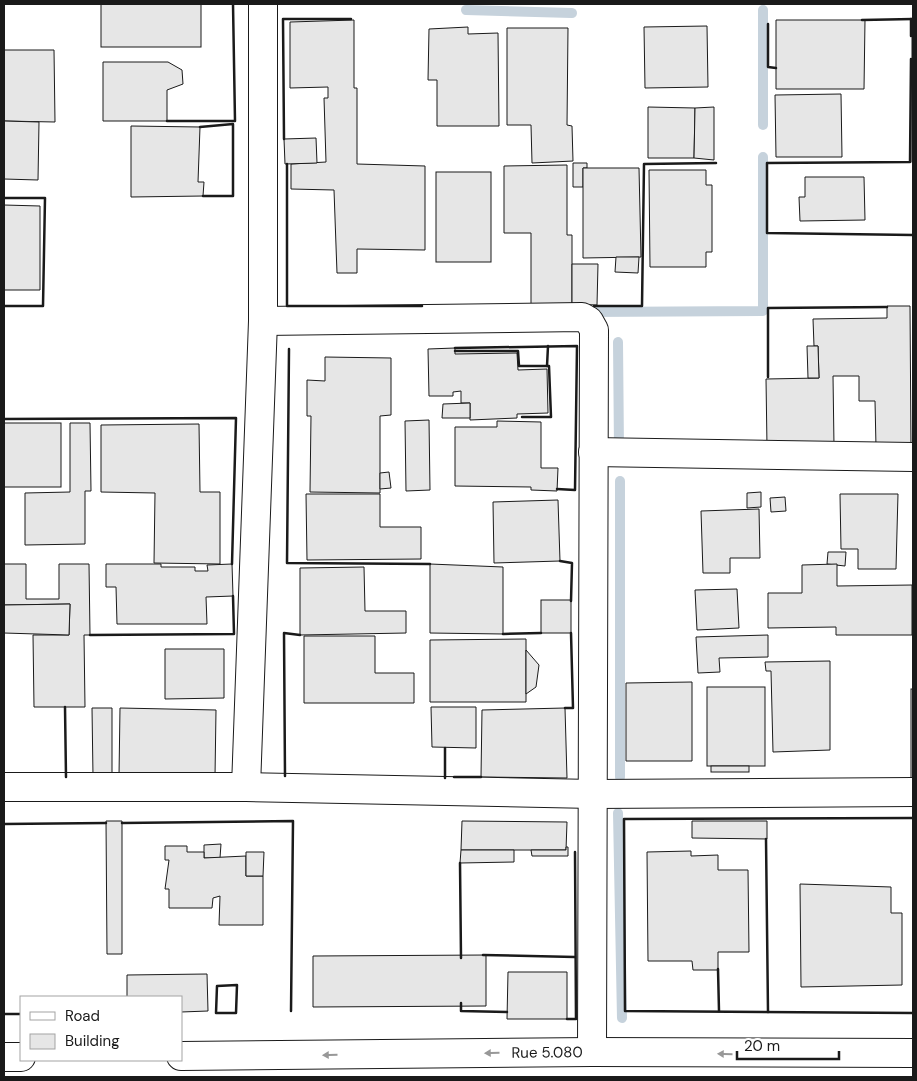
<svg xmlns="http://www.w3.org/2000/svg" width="917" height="1081" font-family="'DM Sans',sans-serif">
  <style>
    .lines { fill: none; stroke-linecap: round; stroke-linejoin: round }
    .stream { stroke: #c6d2dc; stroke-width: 10 }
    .building { fill: #e6e6e6; stroke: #1a1a1a }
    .minor-casing { stroke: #1a1a1a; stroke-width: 30 }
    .major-casing { stroke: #1a1a1a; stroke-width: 30 }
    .minor { stroke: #fff; stroke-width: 28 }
    .major { stroke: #fff; stroke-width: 28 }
    .wall { stroke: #1a1a1a; stroke-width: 2.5 }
    .oneway { fill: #989898 }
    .labels { text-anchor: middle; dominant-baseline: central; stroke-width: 4; stroke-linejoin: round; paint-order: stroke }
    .street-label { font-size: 15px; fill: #1a1a1a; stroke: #fff }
  </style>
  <rect width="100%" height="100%" fill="#fff"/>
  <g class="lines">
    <g class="stream">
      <path d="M466,10L572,13"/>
      <path d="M763,10V125"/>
      <path d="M587,312L763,311V157"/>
      <path d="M618,342L619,450"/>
      <path d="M620,481V777"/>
      <path d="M618,813L622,1018"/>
    </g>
  </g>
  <g class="building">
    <rect x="101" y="4" width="100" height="43"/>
    <path d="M354,20V88H357V164L425,166V250L357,249V273H337L334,190L291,189V164L326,162L324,98H328V87L290,88V22Z"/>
    <path d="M776,20H865L864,89H776Z"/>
    <path d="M707,26L708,87L645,88L644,27Z"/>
    <path d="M468,27V34L498,33L499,126H437V80H428L429,29Z"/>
    <path d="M507,28H568L567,125L572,126L573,161L532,163L531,125H507Z"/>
    <rect x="912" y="33" width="1" height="129"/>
    <path d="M4,50H54L55,122L4,121Z"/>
    <path d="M103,62H168L182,70L183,84L167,90V121H103Z"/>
    <path d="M841,94L842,157H776L775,95Z"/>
    <path d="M648,107L695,108L694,158H648Z"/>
    <path d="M714,107V160L694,158L695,108Z"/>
    <path d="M4,121L39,122L38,180L4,179Z"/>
    <path d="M131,126L200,127L198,182H204L203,196L131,197Z"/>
    <path d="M316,138L317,163L285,164L284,139Z"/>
    <path d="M573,163H587V168H583V187H573Z"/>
    <path d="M567,165V235H572V304H531V233H504V166Z"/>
    <path d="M583,168H639L641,257L583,258Z"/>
    <path d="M649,170H706V185H712V252H706V267H650Z"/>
    <rect x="436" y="172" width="55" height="90"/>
    <path d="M805,177H864L865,220L800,221L799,197H805Z"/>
    <path d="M4,205L40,206V290H4Z"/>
    <path d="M616,257H639L638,273L615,272Z"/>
    <path d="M572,264H598L597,305L572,304Z"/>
    <path d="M887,306H910L911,447H876L875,401H859V376H833L834,446L767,447L766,379L819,378L818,346H814L813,319L887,318Z"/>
    <path d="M807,346H818L819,378H808Z"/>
    <path d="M455,348V354L517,353L518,370L547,369L548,413L517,414V418L470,420V403H461V391L453,392V396H429L428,349Z"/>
    <path d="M325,357L391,358V415L380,416V493L310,492L311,416H307V380L325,381Z"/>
    <path d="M470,403V418H442L443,404Z"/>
    <path d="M429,420L430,490L406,491L405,421Z"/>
    <path d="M497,421L541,422V468H558L557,491L531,490V487L455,486V427H497Z"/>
    <rect x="4" y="423" width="57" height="64"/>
    <path d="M70,423H90L91,491H85V544L25,545V493L70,492Z"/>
    <path d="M199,424L200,492H220V564L154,563L155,493L101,492V425Z"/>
    <path d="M389,472L391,488L380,489V473Z"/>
    <path d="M761,492V507L747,508V493Z"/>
    <path d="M306,494H380V527H421V559L307,560Z"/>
    <path d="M840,494H898L896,569H858V549H841Z"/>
    <path d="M785,497L786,511L771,512L770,498Z"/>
    <path d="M558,500L560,561L494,563L493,502Z"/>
    <path d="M759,509L760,558H730V573H703L701,511Z"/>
    <path d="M828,552H846L845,566L827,564Z"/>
    <path d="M4,564H26V599H59V564H89L90,635H84L85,707H34L33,635H69L70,604L4,605Z"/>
    <path d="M106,564H161V567H195V571H208L207,565L232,564L233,596L206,597L207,624H117L116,587H106Z"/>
    <path d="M430,564L503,567V634L430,633Z"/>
    <path d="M837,564V586L912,585V635H836V627L768,628V593H802V565Z"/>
    <path d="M364,567L365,611H406V633L300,635V568Z"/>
    <path d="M737,589L739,628L697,630L695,590Z"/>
    <rect x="541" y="600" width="30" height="33"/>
    <path d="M70,604L69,635L4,633V605Z"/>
    <path d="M768,635V657L719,658L720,672L698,673L696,637Z"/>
    <path d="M304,636H375V673H414V703H304Z"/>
    <path d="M526,639V702H430V640Z"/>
    <path d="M165,649H224V698L165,699Z"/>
    <path d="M526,650L539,665L536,687L526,694Z"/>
    <path d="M830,661V750L773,752L771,671H766L765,662Z"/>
    <path d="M692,682V761H626V683Z"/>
    <rect x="707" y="687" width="58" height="79"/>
    <rect x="911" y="689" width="2" height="90"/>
    <path d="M431,707H476V748L432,747Z"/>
    <path d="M92,708H112V776H93Z"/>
    <path d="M120,708L216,710L215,777L119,776Z"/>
    <path d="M565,708L567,778L481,777L482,710Z"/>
    <rect x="711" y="766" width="38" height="6"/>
    <path d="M106,821H122V954H107Z"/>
    <path d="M462,821L567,822L566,850H461Z"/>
    <path d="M692,821H767V839L692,838Z"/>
    <path d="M221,844L220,858H204V845Z"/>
    <path d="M165,846H187V852H204V858L246,856V876H263V925H219L220,896L213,898L212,908H169V889H165L169,860H165Z"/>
    <path d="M566,847H568V856H532L531,850H566Z"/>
    <path d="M461,850H514V862L460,863Z"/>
    <path d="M691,851V856L718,855V870H748L749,952H718V970H693L692,961H648L647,852Z"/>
    <path d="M246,852H264L263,876H246Z"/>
    <path d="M800,884L891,887V913H902V985L801,987Z"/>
    <path d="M486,955V1006L313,1007V956Z"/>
    <path d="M508,972H567V1019H507Z"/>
    <path d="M207,974L208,1011L181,1012V997H127V975Z"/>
  </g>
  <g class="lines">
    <g class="minor-casing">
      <g id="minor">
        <path d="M263,321L582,317L589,321L594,330L592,1052"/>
        <path d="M593,452L913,457"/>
        <path d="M4,787H246L593,794L913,792"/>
        <path d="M246,787L263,321V4"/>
      </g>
    </g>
    <g class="major-casing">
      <g id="major">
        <path id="s1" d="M181,1056L592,1052L913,1053"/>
        <path d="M4,1057H21"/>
      </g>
    </g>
    <use href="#minor" class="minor"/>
    <use href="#major" class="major"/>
    <g class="wall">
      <path d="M862,20L913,19"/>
      <path d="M768,24V67L776,68"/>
      <path d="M911,36V19"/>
      <path d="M911,59L910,162L767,163V233L913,235"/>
      <path d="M167,121H235L233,4"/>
      <path d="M200,127L233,124V196H203"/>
      <path d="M284,139L283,19H351"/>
      <path d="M287,164V306H422"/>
      <path d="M4,198H45L43,306H4"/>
      <path d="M594,306H642L644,164L716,163"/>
      <path d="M455,348L577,346L575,490L557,489"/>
      <path d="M289,349L287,563L430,564"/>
      <path d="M455,351H518L519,366H547"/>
      <path d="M768,377V308L887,307"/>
      <path d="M522,417H551L549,366H547L548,346"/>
      <path d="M4,419L236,418L232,564"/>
      <path d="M560,561L572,563L571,601"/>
      <path d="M503,634L541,633"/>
      <path d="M90,635L234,634L233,596"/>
      <path d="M65,707L66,777"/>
      <path d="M565,708H573L571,633"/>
      <path d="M445,748V778"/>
      <path d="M285,776L284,633L300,635"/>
      <path d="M454,777H481"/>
      <path d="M913,818L624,819L625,1011L913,1013"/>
      <path d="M122,823L293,821L291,1011"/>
      <path d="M4,824L106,823"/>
      <path d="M766,839L768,1012"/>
      <path d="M460,863L461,958"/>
      <path d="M483,955L575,957"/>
      <path d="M718,969L719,1011"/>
      <path d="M237,985L236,1013H216L217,986Z"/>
      <path d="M461,1003V1011L507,1012"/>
      <path d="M4,1014H21"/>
      <path d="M567,1019H576L575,852"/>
    </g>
  </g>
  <defs><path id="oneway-solid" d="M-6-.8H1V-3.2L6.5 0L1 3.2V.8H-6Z" transform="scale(1.25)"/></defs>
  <g class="oneway">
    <use href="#oneway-solid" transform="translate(492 1053) rotate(179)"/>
    <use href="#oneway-solid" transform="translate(725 1054) rotate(-179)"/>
    <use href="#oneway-solid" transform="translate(330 1055) rotate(179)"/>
  </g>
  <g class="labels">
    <g class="street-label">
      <text stroke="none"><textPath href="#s1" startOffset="366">Rue 5.080</textPath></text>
    </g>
  </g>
  <rect width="917" height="1081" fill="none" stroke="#1a1a1a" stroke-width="10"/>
  <rect x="20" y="996" width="162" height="65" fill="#ffffff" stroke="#a3a3a3"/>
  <rect x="30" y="1012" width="25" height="8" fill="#ffffff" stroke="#a3a3a3"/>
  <text x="65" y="1021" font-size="15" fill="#1a1a1a">Road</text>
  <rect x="30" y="1034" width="25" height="15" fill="#e6e6e6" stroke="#a3a3a3"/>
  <text x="65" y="1046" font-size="15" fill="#1a1a1a">Building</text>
  <path d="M737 1051v8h102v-8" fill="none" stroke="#1a1a1a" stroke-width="2.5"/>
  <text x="744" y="1051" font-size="15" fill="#1a1a1a" stroke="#ffffff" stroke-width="4" paint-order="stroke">20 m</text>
</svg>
